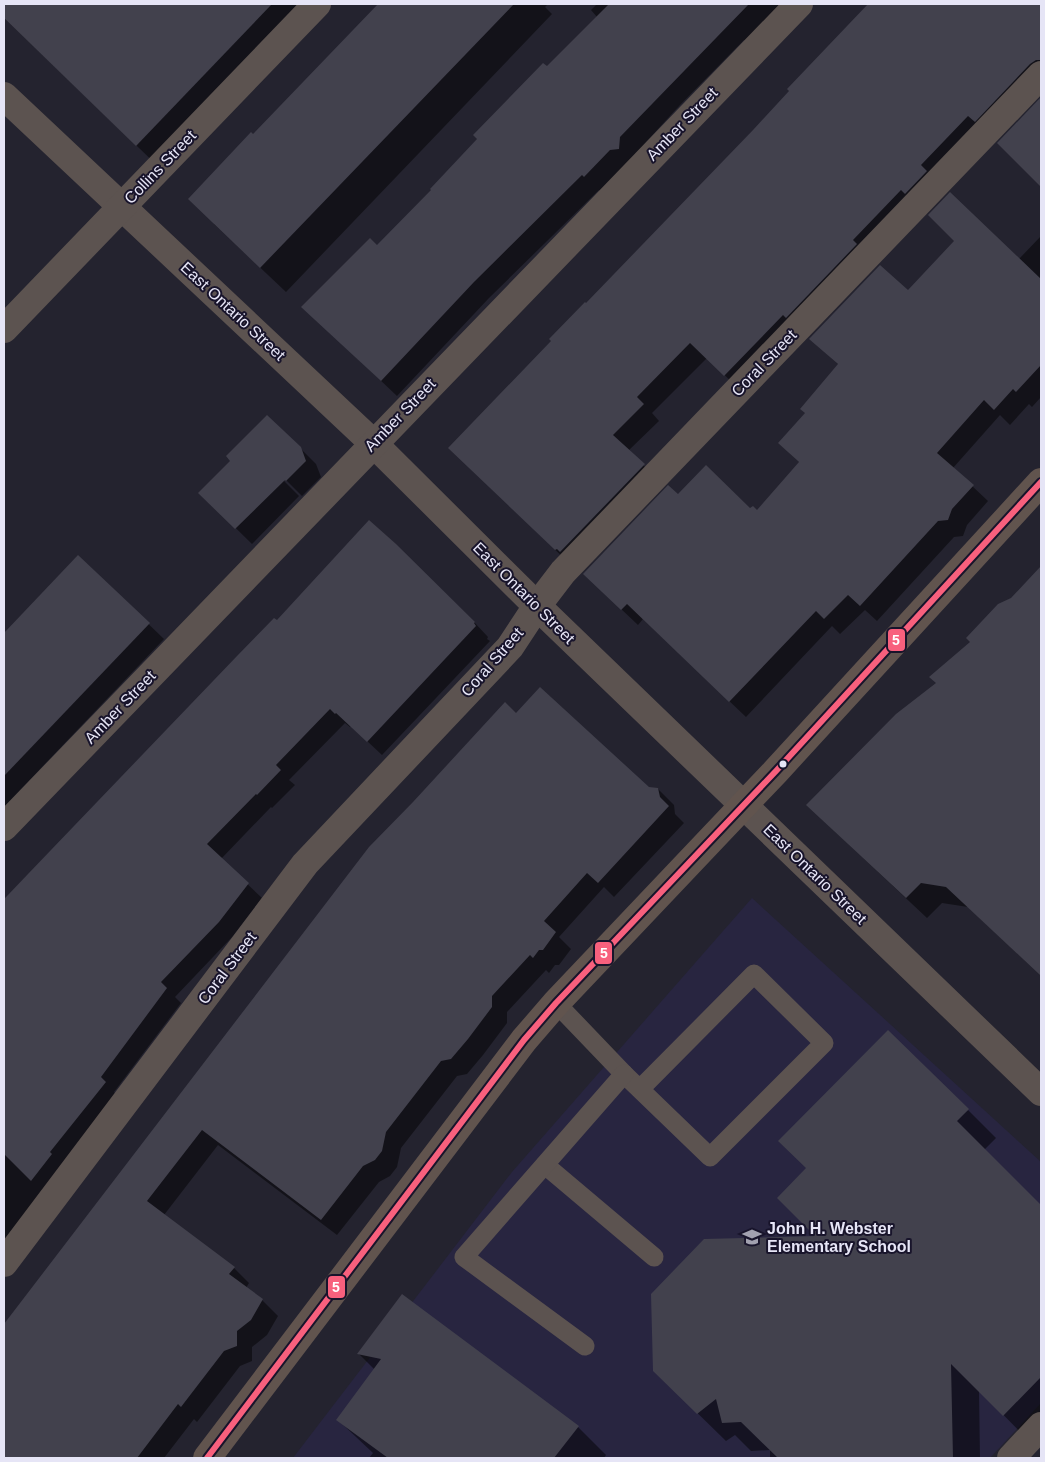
<svg xmlns="http://www.w3.org/2000/svg" width="1045" height="1462" font-family="Arial,sans-serif">
  <style>
    .built { fill: #282540 }
    .shadow { fill: #0007 }
    .building { fill: #42414d }
    .lines { fill: none; stroke-linecap: round; stroke-linejoin: round }
    .service { stroke: #5c5350; stroke-width: 19 }
    .minor { stroke: #5c5350; stroke-width: 28 }
    .secondary { stroke: #61544e; stroke-width: 28 }
    .bus-1-casing { stroke: #18142b; stroke-width: 10 }
    .bus-1 { stroke: #f8607d; stroke-width: 6 }
    .bus-dot { fill: #e6e5f6; stroke: #18142b; stroke-width: 2 }
    .labels { text-anchor: middle; dominant-baseline: central; stroke-width: 4; stroke-linejoin: round; paint-order: stroke }
    .street-label { font-size: 16px; fill: #e6e5f6; stroke: #18142b }
    .poi-label { font-size: 16px; font-weight: bold; fill: #e6e5f6; stroke: #18142b; text-anchor: start }
    .line-badge { stroke: #18142b; stroke-width: 2 }
    .badge-label { font-size: 14px; text-anchor: middle; font-weight: bold; fill: #fff }
  </style>
  <rect width="100%" height="100%" fill="#24232f"/>
  <path class="built" d="M752,898L1041,1162V1403L990,1458H293L512,1172Z"/>
  <g class="shadow">
    <path d="M4,4H327L165,173L4,18Z"/>
    <path d="M380,4H548L545,7L552,14L286,292L214,224L253,136Z"/>
    <path d="M597,4H784L747,43L744,40L680,105L636,153L634,164L601,192L599,190L489,298L397,396L319,322L377,247L433,190L547,68L597,17L591,10Z"/>
    <path d="M869,4H1041V72L740,390L707,358L652,413L659,421L628,451L660,481L571,565L465,463L586,305L791,91L789,89Z"/>
    <path d="M1041,99V186L999,143Z"/>
    <path d="M1041,236V397L1032,407L1029,404L1010,425L1000,415L953,468L988,501L967,525L963,536L954,537L877,621L865,610L840,634L832,626L746,717L643,619L638,625L600,589L678,496L757,512L800,463L779,443L806,413L839,365L827,354L908,292L1019,259Z"/>
    <path d="M300,448L316,464L321,477L302,496L282,476L281,478L299,496L252,544L200,493L232,461Z"/>
    <path d="M78,556L164,639L4,807V635Z"/>
    <path d="M1041,568V809L1033,818L1041,825V976L968,907L942,903L927,918L829,826L937,683L1011,599Z"/>
    <path d="M277,621L474,622L488,637L487,639L490,641L382,755L351,726L350,727L345,723L289,780L295,785L272,808L271,807L221,859L262,898L233,936L175,997L181,1003L114,1092L119,1098L46,1194L42,1190L4,1242V899Z"/>
    <path d="M516,714L648,788L658,789L674,805L675,814L684,823L614,897L604,887L559,937L571,949L559,965H555L549,973L546,970L507,1012V1023L483,1055L467,1074L457,1076L401,1148L397,1167L390,1176L379,1182L337,1235L218,1145L164,1215L234,1268L249,1283L246,1288L262,1300L278,1316L267,1335L252,1347V1361L240,1366L197,1422L194,1419L164,1458H4V1326L370,848Z"/>
    <path d="M968,1110L996,1138L984,1150L1041,1207V1434L1032,1444L979,1390L980,1458H770V1450L751,1451L735,1435L726,1441L683,1399L818,1237Z"/>
    <path d="M402,1296L578,1427L606,1455L604,1458H369L373,1453L338,1420L375,1370L359,1354Z"/>
  </g>
  <g class="building">
    <path d="M4,4H272L136,146L4,18Z"/>
    <path d="M378,4H514L260,268L188,199L251,132L253,134Z"/>
    <path d="M609,4H749L620,137L619,149L610,150L584,177L582,175L474,282L381,381L301,307L370,238L377,245L431,190L430,189L477,139L473,135L543,63L547,66Z"/>
    <path d="M868,4H1041V60H1036L1030,64L975,122L968,116L921,165L927,171L905,194L901,190L853,240L857,244L786,318L783,315L724,376L690,343L637,397L644,404L613,435L645,464L560,552L557,549L555,550L448,448L551,341L549,339L585,302L586,303L753,130L789,91L787,89Z"/>
    <path d="M1041,97V187L997,143Z"/>
    <path d="M950,192L1041,279V365L1016,392L1013,389L994,410L984,400L937,453L974,485L952,509L948,520L938,521L860,606L848,595L824,619L816,611L729,702L627,604L621,610L583,574L668,485L678,494L706,465L750,508L753,506L757,510L799,462L778,443L805,413L800,409L838,364L809,339L880,265L908,290L954,241L928,215Z"/>
    <path d="M267,415L301,447L306,461L286,481L285,480L235,529L198,493L230,461L226,456Z"/>
    <path d="M369,520L396,544L475,622L474,623L476,626L367,742L336,713L335,714L330,709L276,765L281,770L257,795L256,794L207,844L249,883L219,922L161,982L167,988L101,1077L106,1082L50,1152L52,1154L31,1181L4,1154V899L237,656L274,618L277,620Z"/>
    <path d="M78,555L150,623L4,776V633Z"/>
    <path d="M1041,566V976L946,887L921,883L906,898L806,805L896,714L936,683L929,677L970,642L966,638L998,604L1011,598Z"/>
    <path d="M540,687L649,787L658,788L660,797L669,806L598,883L587,873L544,921L556,932L543,950H539L533,958L530,955L492,996V1007L468,1039L451,1059L441,1061L386,1132L382,1151L375,1160L363,1166L321,1220L202,1130L147,1201L235,1267L229,1274L263,1299L251,1320L237,1331V1346L224,1351L181,1407L178,1404L137,1458H4V1324L369,847L413,802L505,702L516,713Z"/>
    <path d="M888,1030L969,1109L957,1121L1041,1205V1377L1003,1416L951,1364L953,1458H778L741,1422L722,1423L716,1399L697,1414L653,1371L651,1294L704,1239L815,1236L777,1198L806,1168L778,1141Z"/>
    <path d="M402,1294L579,1426L554,1458H388L336,1420L381,1359L357,1354Z"/>
  </g>
  <g class="lines">
    <g class="service">
      <path d="M556,1003L624,1074L710,1157L824,1043L754,974L640,1089"/>
      <path d="M545,1165L654,1257"/>
      <path d="M585,1346L464,1257L624,1074"/>
    </g>
    <g class="minor">
      <path d="M4,96L373,443L537,606L1041,1092"/>
      <path d="M4,329L317,4"/>
      <path d="M4,827L799,4"/>
      <path d="M4,1263L305,864L510,647L537,606L563,572L1041,75"/>
      <path d="M1011,1458L1041,1426"/>
    </g>
    <path class="secondary" d="M207,1458L524,1040L556,1003L776,771L1041,482"/>
    <g class="bus-1-casing">
      <path id="bus-1" d="M207,1458L524,1040L556,1003L776,771L1041,482"/>
    </g>
    <use href="#bus-1" class="bus-1"/>
  </g>
  <defs>
    <g id="school-bare" transform="scale(1.5)"><path d="M0-5L7-2L0 1L-7-2ZM-4 1L0 2.5L4 1V4Q0 6-4 4Z" fill="#a2a1b0" stroke="#18142b" stroke-width="2.5" paint-order="stroke"/></g>
  </defs>
  <g fill-rule="evenodd">
    <use href="#school-bare" x="752" y="1237"/>
  </g>
  <circle class="bus-dot" cx="783" cy="764" r="4.5"/>
  <g class="labels">
    <g class="street-label">
      <text transform="translate(682 124) rotate(-46)">Amber Street</text>
      <text transform="translate(160 167) rotate(-46)">Collins Street</text>
      <text transform="translate(233 311) rotate(43)">East Ontario Street</text>
      <text transform="translate(764 363) rotate(-46)">Coral Street</text>
      <text transform="translate(400 415) rotate(-46)">Amber Street</text>
      <text transform="translate(524 593) rotate(45)">East Ontario Street</text>
      <text transform="translate(492 662) rotate(-49)">Coral Street</text>
      <text transform="translate(120 707) rotate(-46)">Amber Street</text>
      <text transform="translate(815 874) rotate(44)">East Ontario Street</text>
      <text transform="translate(227 968) rotate(-53)">Coral Street</text>
    </g>
    <g class="poi-label">
      <text x="767" y="1228">John H. Webster<tspan x="767" dy="18">Elementary School</tspan></text>
    </g>
  </g>
  <g class="line-badge">
    <rect x="887" y="628" width="19" height="24" rx="5" fill="#f8607d"/>
    <rect x="594" y="941" width="19" height="24" rx="5" fill="#f8607d"/>
    <rect x="327" y="1275" width="19" height="24" rx="5" fill="#f8607d"/>
  </g>
  <g class="badge-label">
    <text x="896" y="645">5</text>
    <text x="604" y="958">5</text>
    <text x="336" y="1292">5</text>
  </g>
  <rect width="1045" height="1462" fill="none" stroke="#e6e5f6" stroke-width="10"/>
</svg>
